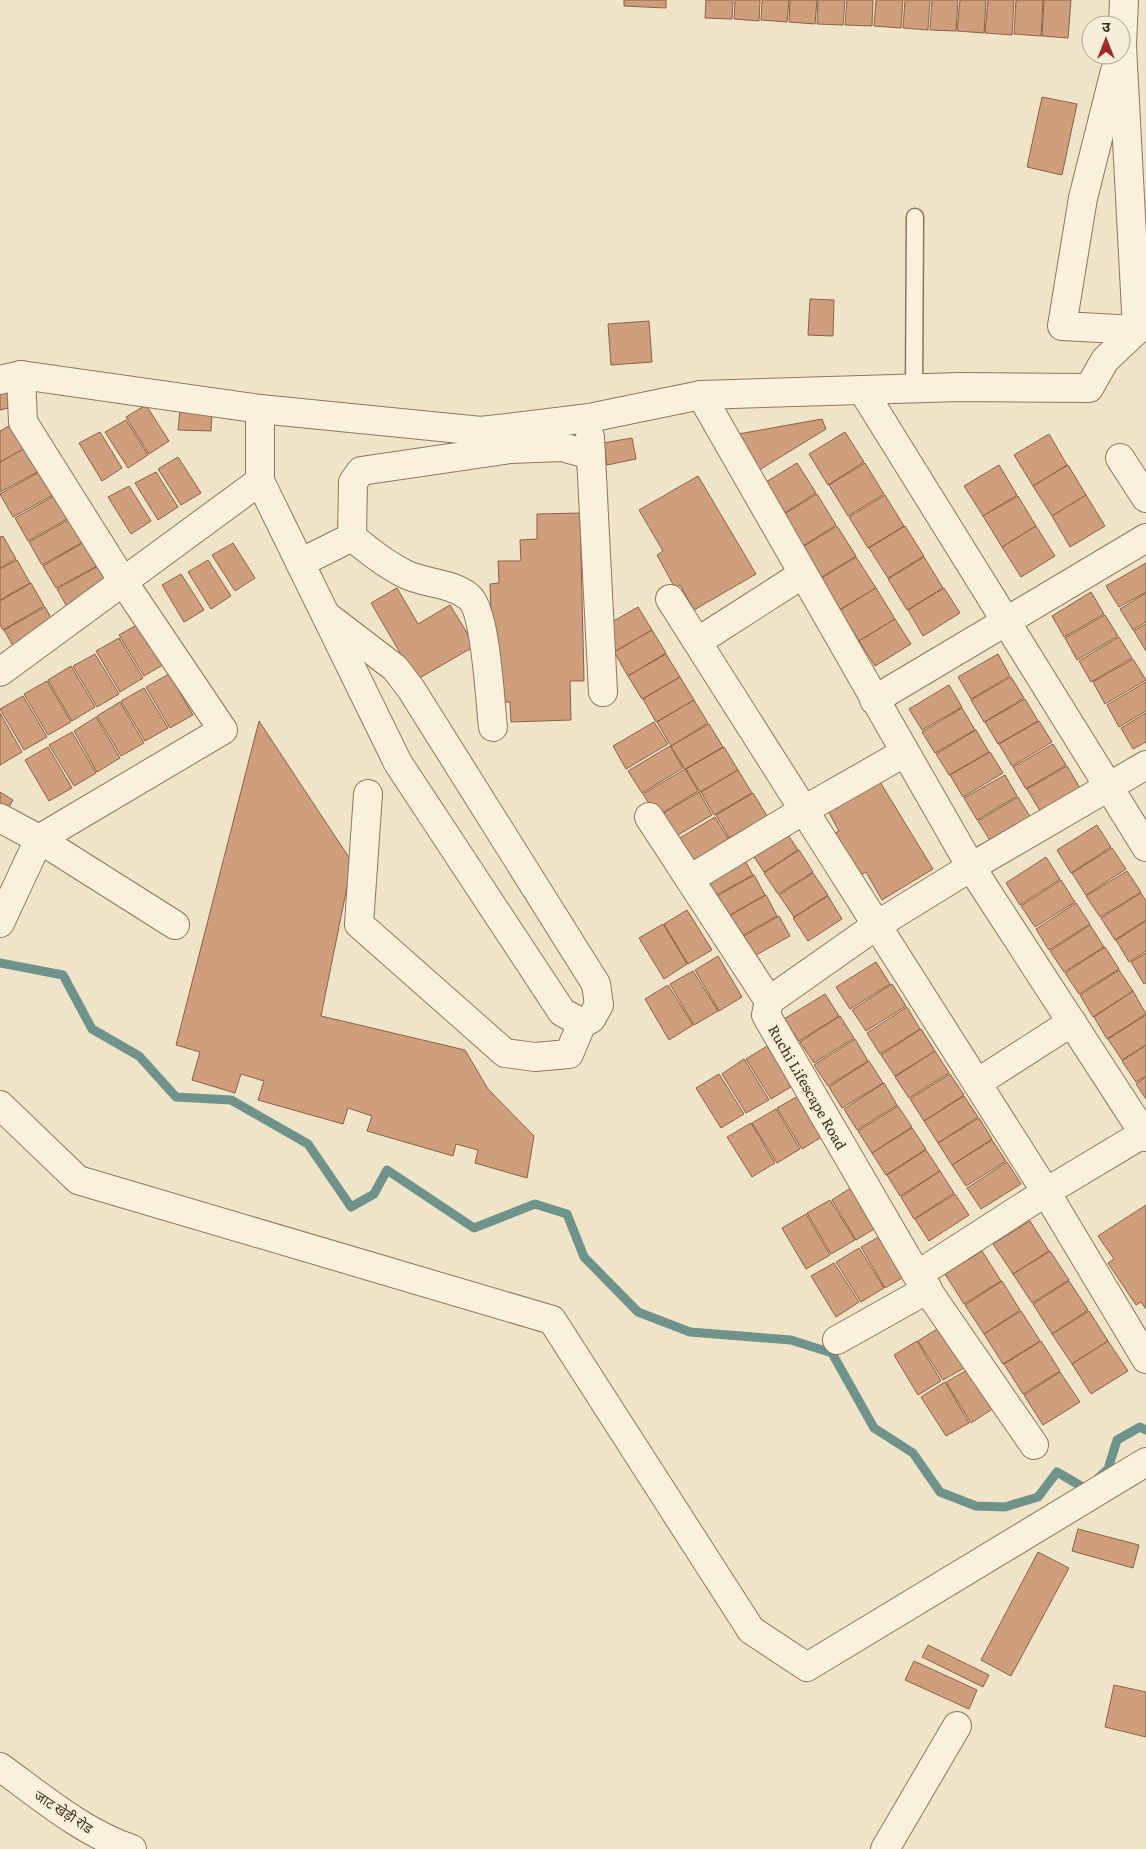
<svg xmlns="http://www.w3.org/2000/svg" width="1146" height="1849" font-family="Literata,'Noto Sans Devanagari',serif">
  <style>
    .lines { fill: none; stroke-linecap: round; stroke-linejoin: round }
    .stream { stroke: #6f938a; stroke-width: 9 }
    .building { fill: #cf9f7d; stroke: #8d5f41 }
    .service-casing { stroke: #8d765c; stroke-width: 19 }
    .minor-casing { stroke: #8d765c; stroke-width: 30 }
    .service { stroke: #faf1dc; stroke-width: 16 }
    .minor { stroke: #faf1dc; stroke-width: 28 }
    .labels { text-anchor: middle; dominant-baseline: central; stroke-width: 5; stroke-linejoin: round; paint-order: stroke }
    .street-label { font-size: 14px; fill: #3d2e20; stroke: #f7eed8 }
  </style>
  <rect width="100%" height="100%" fill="#f0e4c8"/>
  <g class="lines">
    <g class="stream">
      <path d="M0,963L63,975L92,1029L139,1056L176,1097L231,1100L308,1144L351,1207L374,1194L387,1170L474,1228L535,1204L567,1214L584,1257L638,1312L690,1332L791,1340L832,1353L874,1428L913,1453L940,1492L976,1506L1005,1507L1038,1497L1057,1472L1086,1489L1088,1486"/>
      <path d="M1098,1478L1108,1469L1117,1440L1140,1427L1146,1430"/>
    </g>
  </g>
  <g class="building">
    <path d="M624,0H666V8L624,6Z"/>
    <path d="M706,0H733L732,19L705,18Z"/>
    <path d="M735,0H760L759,21L734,19Z"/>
    <path d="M762,0H789L787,22L761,20Z"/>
    <path d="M790,0H817L815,24L789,22Z"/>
    <path d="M818,0H845L843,25L817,24Z"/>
    <path d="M847,0H873L872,26L845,25Z"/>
    <path d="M876,0H903L901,28L874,26Z"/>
    <path d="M905,0H930L928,30L903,28Z"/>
    <path d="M932,0H958L956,31L930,30Z"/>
    <path d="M960,0H986L984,33L957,31Z"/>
    <path d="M988,0H1014L1012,35L985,33Z"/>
    <path d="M1016,0H1043L1041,36L1014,34Z"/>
    <path d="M1044,0H1071L1068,38L1042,36Z"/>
    <path d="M1042,97L1077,104L1062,175L1027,167Z"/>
    <path d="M810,299L834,300L833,336L808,335Z"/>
    <path d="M649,321L652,362L611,365L608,324Z"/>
    <path d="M16,383L21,405L0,410V387Z"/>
    <path d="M146,405L169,441L149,454L126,417Z"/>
    <path d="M180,410L212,412L211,431L178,430Z"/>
    <path d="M822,419L826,429L756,472L733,435Z"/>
    <path d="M126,420L148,455L128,468L105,432Z"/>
    <path d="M14,423L27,447L0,462V431Z"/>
    <path d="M100,432L122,468L102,481L79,443Z"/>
    <path d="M845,432L864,462L828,485L809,454Z"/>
    <path d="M1049,434L1067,465L1033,486L1014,455Z"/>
    <path d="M632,438L636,459L607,465L603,443Z"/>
    <path d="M27,447L41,470L0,492V462Z"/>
    <path d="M178,457L201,493L181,505L158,469Z"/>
    <path d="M797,463L816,493L780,516L761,485Z"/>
    <path d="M865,463L884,494L848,516L829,485Z"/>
    <path d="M999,465L1017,495L983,516L964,486Z"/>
    <path d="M1068,465L1086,495L1052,516L1033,486Z"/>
    <path d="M41,471L55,494L13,517L0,494Z"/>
    <path d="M156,472L178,507L158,520L135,483Z"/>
    <path d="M698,476L756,574L694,610L680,585L675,588L657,555L663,551L639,510Z"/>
    <path d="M129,486L151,521L131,534L108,497Z"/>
    <path d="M817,494L836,525L800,548L781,516Z"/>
    <path d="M56,495L69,518L28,541L15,518Z"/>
    <path d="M885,495L904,526L868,548L849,517Z"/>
    <path d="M1086,495L1105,526L1070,547L1052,516Z"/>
    <path d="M1018,496L1036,526L1002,547L983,516Z"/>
    <path d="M580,513L584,681H570L571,720L511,722L510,702H494L490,584L499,583L498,561H521L520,540L537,539V514Z"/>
    <path d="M70,519L83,542L42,565L29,542Z"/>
    <path d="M837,526L856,556L820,578L801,548Z"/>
    <path d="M905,526L924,556L888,578L869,548Z"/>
    <path d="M1036,526L1055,556L1021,577L1002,547Z"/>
    <path d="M3,536L16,559L0,568V537Z"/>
    <path d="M84,542L97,566L56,588L43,566Z"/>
    <path d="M233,543L255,578L235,591L212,555Z"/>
    <path d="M856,557L876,588L839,610L820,579Z"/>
    <path d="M924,557L943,588L907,610L888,579Z"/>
    <path d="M17,560L30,583L0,600V569Z"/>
    <path d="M208,560L231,596L211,609L188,572Z"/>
    <path d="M1146,563V592L1119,607L1106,586Z"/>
    <path d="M98,566L112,589L70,612L57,589Z"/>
    <path d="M181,574L204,610L184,622L162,585Z"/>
    <path d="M31,583L44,606L3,630L0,625V601Z"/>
    <path d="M397,588L418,624L450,605L475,646L416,680L371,603Z"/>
    <path d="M876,588L895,619L859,641L840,610Z"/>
    <path d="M944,588L960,613L923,636L908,610Z"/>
    <path d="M1091,592L1104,614L1064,637L1052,616Z"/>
    <path d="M1146,593V622L1133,630L1120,609Z"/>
    <path d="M45,607L58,630L17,653L4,630Z"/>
    <path d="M638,607L652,630L614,652L600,629Z"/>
    <path d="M1105,615L1118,636L1077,660L1065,638Z"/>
    <path d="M895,619L911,644L875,666L859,641Z"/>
    <path d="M142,622L166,663L144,676L119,635Z"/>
    <path d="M1146,624V651L1134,631Z"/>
    <path d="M652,630L666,653L628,676L614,652Z"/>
    <path d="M1119,637L1132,658L1091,682L1079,661Z"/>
    <path d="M119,638L143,678L120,692L96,651Z"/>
    <path d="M95,654L119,694L97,707L73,666Z"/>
    <path d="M666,654L680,677L642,699L628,676Z"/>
    <path d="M998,654L1010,676L971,699L958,677Z"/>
    <path d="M1133,659L1146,680L1105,704L1093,682Z"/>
    <path d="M71,666L95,707L72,721L48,680Z"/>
    <path d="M169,674L193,715L170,728L146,687Z"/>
    <path d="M680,677L694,700L656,722L643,699Z"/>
    <path d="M1011,677L1024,698L984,722L971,700Z"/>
    <path d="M47,681L71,722L48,735L24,694Z"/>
    <path d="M1146,682V711L1119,727L1107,705Z"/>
    <path d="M949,685L962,707L922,730L909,709Z"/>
    <path d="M144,688L168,728L145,741L121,701Z"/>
    <path d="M23,696L47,737L24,750L0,709Z"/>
    <path d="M1025,699L1038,721L998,744L985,722Z"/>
    <path d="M694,700L708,723L671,746L657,722Z"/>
    <path d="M120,702L144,743L121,756L97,716Z"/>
    <path d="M962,708L975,730L935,753L922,732Z"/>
    <path d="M0,713L22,752L0,765Z"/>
    <path d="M1146,713V742L1133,749L1121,728Z"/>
    <path d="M96,717L120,758L97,772L74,731Z"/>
    <path d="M259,721L352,862L321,1016L465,1050L488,1089L534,1136L527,1178L475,1163L478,1150L456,1144L453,1156L367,1131L372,1116L348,1108L343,1124L258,1100L264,1081L241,1074L235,1093L192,1080L200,1052L176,1045Z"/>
    <path d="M1039,721L1052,742L1012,766L999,744Z"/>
    <path d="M654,722L668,744L626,769L613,746Z"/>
    <path d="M709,724L723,747L685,769L671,746Z"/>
    <path d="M976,730L989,752L949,775L936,754Z"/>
    <path d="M72,732L96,773L74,786L49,745Z"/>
    <path d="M1053,744L1066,765L1026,789L1013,767Z"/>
    <path d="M670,746L683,768L642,793L628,771Z"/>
    <path d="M48,747L72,788L49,801L25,760Z"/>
    <path d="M724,747L738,770L700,792L686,769Z"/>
    <path d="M990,752L1003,773L963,797L950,775Z"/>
    <path d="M1067,766L1080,788L1040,811L1027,789Z"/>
    <path d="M685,769L698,791L657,816L643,794Z"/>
    <path d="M738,770L752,793L714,815L701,792Z"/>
    <path d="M1005,775L1017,796L977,820L964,798Z"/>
    <path d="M877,777L933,869L882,900L866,872L857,877L831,835L839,831L827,809Z"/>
    <path d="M0,792L13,800L5,814L0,811Z"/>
    <path d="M699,792L712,815L671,839L657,817Z"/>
    <path d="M753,793L767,816L729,838L716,815Z"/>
    <path d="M1018,797L1031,818L991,842L978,821Z"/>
    <path d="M715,817L728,839L687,864L673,842Z"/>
    <path d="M1097,825L1111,847L1071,873L1057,850Z"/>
    <path d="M783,827L798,850L764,872L749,849Z"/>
    <path d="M1112,848L1126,869L1086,895L1072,873Z"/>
    <path d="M799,850L813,872L778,894L764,873Z"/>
    <path d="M742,855L753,875L711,898L700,878Z"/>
    <path d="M1046,857L1060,879L1020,905L1006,883Z"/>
    <path d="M1127,871L1141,892L1100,917L1086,896Z"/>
    <path d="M813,873L828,895L794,917L779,895Z"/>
    <path d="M754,875L765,895L723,919L712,899Z"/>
    <path d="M1061,880L1075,902L1035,927L1021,906Z"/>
    <path d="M1141,893L1146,901V920L1115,940L1101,918Z"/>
    <path d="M766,895L777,916L736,939L724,919Z"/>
    <path d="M828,896L842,919L808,941L793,918Z"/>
    <path d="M1076,903L1090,924L1049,950L1036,929Z"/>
    <path d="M687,910L712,950L688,964L664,924Z"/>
    <path d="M779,916L790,936L749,959L737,940Z"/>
    <path d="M1146,921V951L1129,962L1116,940Z"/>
    <path d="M663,924L687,964L664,979L639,938Z"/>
    <path d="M1090,925L1104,947L1064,972L1050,951Z"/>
    <path d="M1105,947L1119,969L1079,994L1065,973Z"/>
    <path d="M1146,953V983L1144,984L1131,962Z"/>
    <path d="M718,956L742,997L719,1011L695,970Z"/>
    <path d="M876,962L890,984L850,1009L836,987Z"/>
    <path d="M1119,970L1133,991L1093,1017L1080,995Z"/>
    <path d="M693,971L718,1011L694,1025L670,984Z"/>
    <path d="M892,984L906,1006L866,1031L852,1010Z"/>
    <path d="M668,985L693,1025L669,1040L645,999Z"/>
    <path d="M1133,991L1146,1014L1107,1039L1094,1017Z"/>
    <path d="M825,994L839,1016L799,1041L784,1019Z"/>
    <path d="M907,1007L920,1029L880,1054L867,1033Z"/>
    <path d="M1146,1015V1045L1122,1060L1108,1039Z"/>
    <path d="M840,1016L854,1038L814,1063L800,1042Z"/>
    <path d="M921,1029L935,1051L895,1076L881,1055Z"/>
    <path d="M855,1039L868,1061L828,1086L814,1065Z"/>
    <path d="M769,1045L794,1085L771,1099L746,1059Z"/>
    <path d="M1146,1045V1076L1136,1082L1122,1061Z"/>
    <path d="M935,1051L949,1073L909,1098L895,1077Z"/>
    <path d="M744,1059L769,1100L746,1113L722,1074Z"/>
    <path d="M869,1061L883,1083L842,1108L829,1087Z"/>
    <path d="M719,1074L744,1114L721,1128L696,1088Z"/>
    <path d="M950,1074L964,1095L924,1121L910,1099Z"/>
    <path d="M1146,1077V1099L1136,1084Z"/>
    <path d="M884,1083L897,1105L857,1130L844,1109Z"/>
    <path d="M800,1095L825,1135L802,1149L777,1108Z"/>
    <path d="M964,1096L978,1117L938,1143L924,1121Z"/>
    <path d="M898,1106L912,1127L872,1153L858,1131Z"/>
    <path d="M776,1109L800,1149L777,1163L752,1123Z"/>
    <path d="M979,1118L992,1139L952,1165L938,1143Z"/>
    <path d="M751,1123L775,1163L752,1177L727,1137Z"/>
    <path d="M912,1128L926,1149L886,1175L872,1153Z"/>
    <path d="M992,1140L1006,1161L966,1186L952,1165Z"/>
    <path d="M926,1150L940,1171L900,1196L887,1175Z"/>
    <path d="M1007,1162L1021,1184L981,1209L967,1188Z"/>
    <path d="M940,1171L954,1193L914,1219L901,1197Z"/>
    <path d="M855,1185L879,1226L856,1240L832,1200Z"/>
    <path d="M955,1194L969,1215L929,1241L915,1219Z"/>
    <path d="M830,1200L855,1240L831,1254L807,1213Z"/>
    <path d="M1146,1205V1309L1141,1302L1136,1305L1108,1263L1114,1259L1098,1236Z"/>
    <path d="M806,1214L830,1255L806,1269L782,1228Z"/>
    <path d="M1030,1221L1049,1251L1013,1274L993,1244Z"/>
    <path d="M884,1234L909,1274L885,1288L861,1247Z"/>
    <path d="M859,1248L884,1288L861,1302L836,1262Z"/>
    <path d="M982,1251L1001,1281L964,1304L945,1274Z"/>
    <path d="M1050,1251L1069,1280L1032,1303L1013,1274Z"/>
    <path d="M834,1263L859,1302L836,1317L811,1276Z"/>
    <path d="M1002,1281L1020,1310L984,1334L965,1305Z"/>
    <path d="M1069,1281L1088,1310L1052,1334L1033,1304Z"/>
    <path d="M1021,1311L1040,1341L1003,1364L984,1334Z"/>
    <path d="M1089,1311L1108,1341L1072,1364L1052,1334Z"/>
    <path d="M942,1326L966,1367L943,1380L918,1341Z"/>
    <path d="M917,1341L941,1381L918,1395L894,1355Z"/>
    <path d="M1041,1341L1060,1371L1023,1394L1004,1364Z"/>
    <path d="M1108,1341L1128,1371L1091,1394L1072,1364Z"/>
    <path d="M969,1369L994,1408L971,1423L946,1382Z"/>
    <path d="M1060,1372L1080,1402L1043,1425L1024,1395Z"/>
    <path d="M945,1382L969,1423L946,1436L921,1397Z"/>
    <path d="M1078,1529L1139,1545L1133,1568L1072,1551Z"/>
    <path d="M1038,1552L1069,1568L1011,1676L981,1660Z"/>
    <path d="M928,1645L989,1675L983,1687L922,1657Z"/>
    <path d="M914,1661L977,1690L969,1709L905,1680Z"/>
    <path d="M1114,1685L1146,1692V1737L1105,1727Z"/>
  </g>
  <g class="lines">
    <g class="service-casing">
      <path id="service" d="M914,389L915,217"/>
    </g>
    <g class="minor-casing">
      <g id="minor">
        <path d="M1115,71L1083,198L1062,326L1137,330"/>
        <path d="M0,380L21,375L260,409L481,431L589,418L701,395L960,387L1089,388L1105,360L1137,330L1122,46L1124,0"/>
        <path d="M863,391L1146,847"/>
        <path d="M701,395L971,867L1146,1137"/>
        <path d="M260,409V481L398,763L562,1012L582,1023L569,1054L535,1057L505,1053L359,924L368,794"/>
        <path d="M590,437L603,692"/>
        <path d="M1120,458L1146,498"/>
        <path d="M352,537C368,550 385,564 405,574C425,584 451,582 469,597C486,611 490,702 493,727"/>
        <path d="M300,563L352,537L353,482L361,471L511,449L562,447L591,455"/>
        <path d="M670,599L1046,1192L1146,1359"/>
        <path d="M331,619L395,668L411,689L596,984L599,1005L591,1019L582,1023"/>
        <path d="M697,642L803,574"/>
        <path d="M0,672L260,481"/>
        <path d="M874,700L1146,538"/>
        <path d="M649,817L769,1001"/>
        <path d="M0,818L39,839L175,925"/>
        <path d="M690,879L804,810L904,753"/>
        <path d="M0,923L39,839L223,730L124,583L23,422L21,375"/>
        <path d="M977,1083L1072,1022"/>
        <path d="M0,1105L78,1180L552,1320L751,1630L807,1667L1146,1462"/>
        <path d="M917,1275L1046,1192L1146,1132"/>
        <path d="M837,1340L928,1289"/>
        <path d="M1034,1445L917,1275L766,1015L769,1001L877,925L971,867L1146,765"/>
        <path d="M0,1767C40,1796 85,1834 132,1849"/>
        <path d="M885,1849L957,1726"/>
      </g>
    </g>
    <use href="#service" class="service"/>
    <use href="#minor" class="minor"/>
  </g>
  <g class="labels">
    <g class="street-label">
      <text transform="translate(808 1087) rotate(60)">Ruchi Lifescape Road</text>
      <text transform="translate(64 1811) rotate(33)">जाट खेड़ी रोड</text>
    </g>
  </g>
  <g transform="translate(1106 40)"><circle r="24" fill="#f7eed8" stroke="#ada18e"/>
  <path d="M0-4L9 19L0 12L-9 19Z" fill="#9e2a2b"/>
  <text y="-8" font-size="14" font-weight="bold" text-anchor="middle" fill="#3d2e20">उ</text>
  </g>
</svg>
